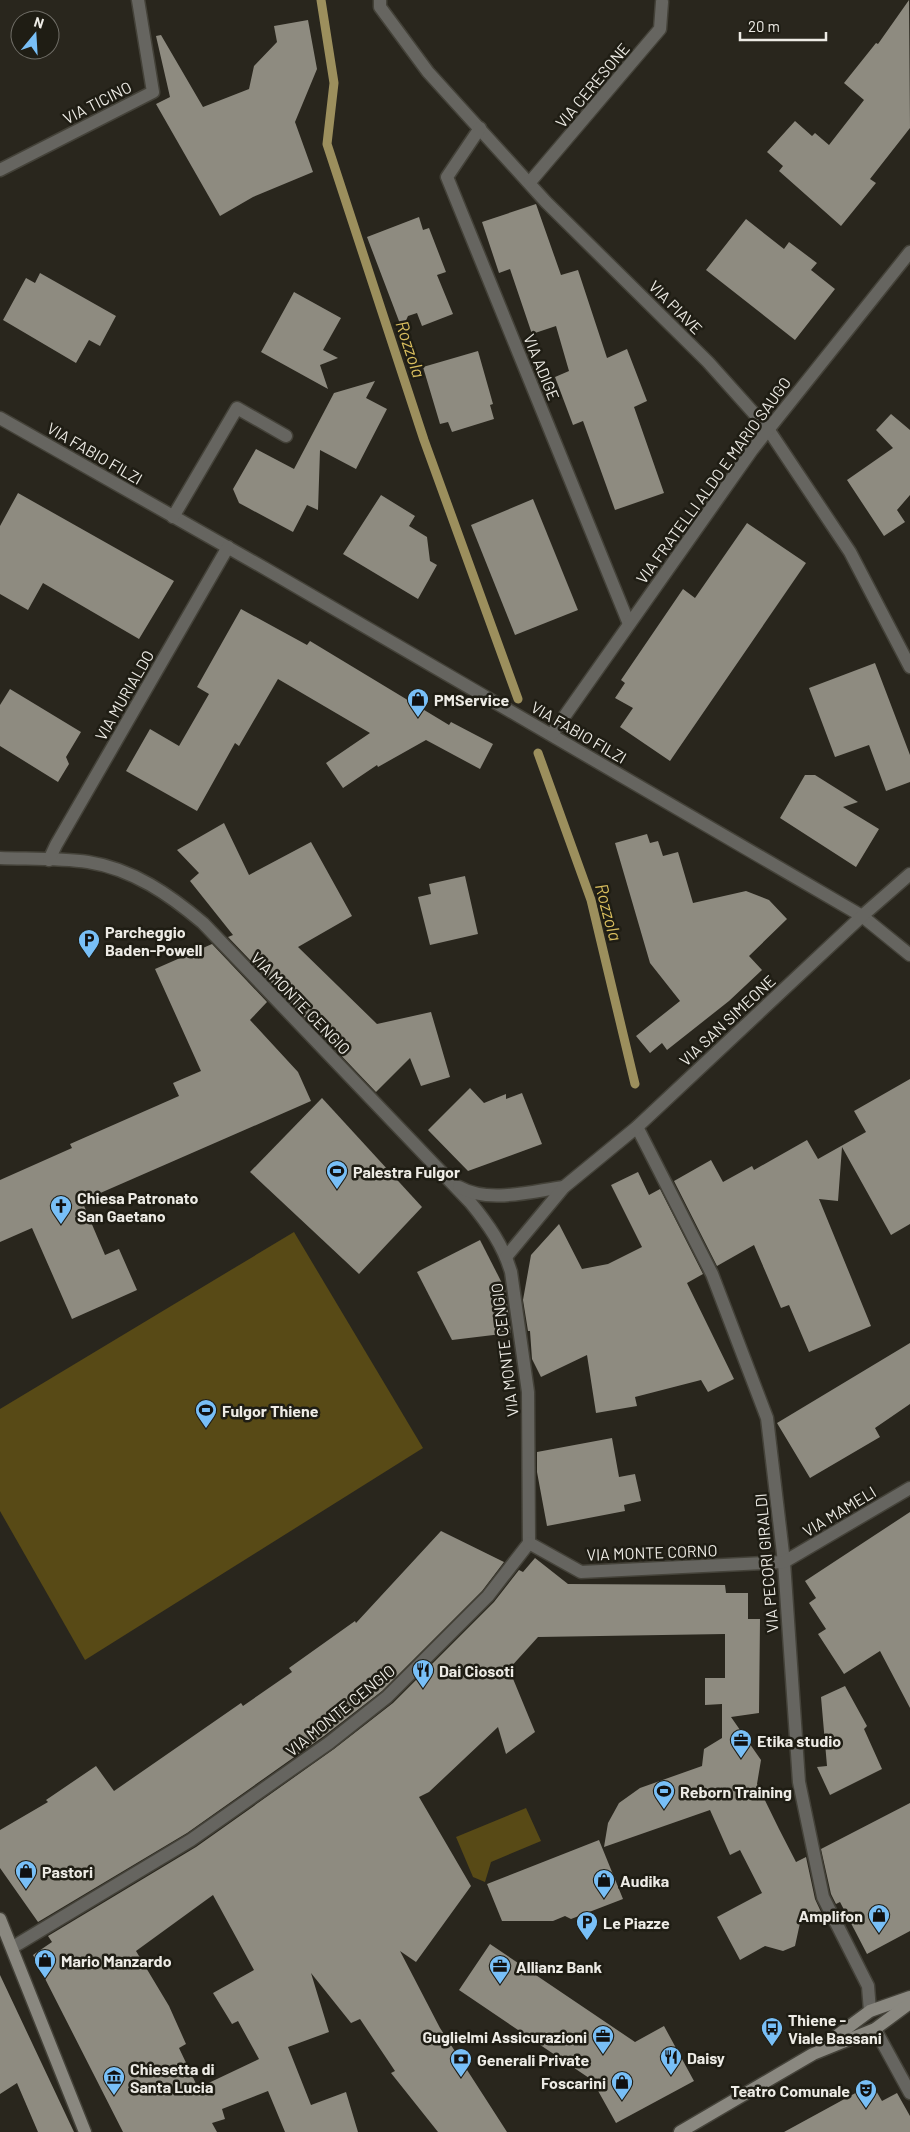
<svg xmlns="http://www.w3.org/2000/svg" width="910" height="2132" font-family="Barlow,sans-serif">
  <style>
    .green { fill: #584a16 }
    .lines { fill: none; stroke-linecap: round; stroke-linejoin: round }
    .stream { stroke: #9c8f5d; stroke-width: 9 }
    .building { fill: #8e8b80; fill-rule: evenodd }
    .street-casing { stroke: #444239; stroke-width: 15 }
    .secondary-casing { stroke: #444239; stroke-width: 15 }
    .street { stroke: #666560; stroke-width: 12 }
    .secondary { stroke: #8a8880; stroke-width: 12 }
    .labels { text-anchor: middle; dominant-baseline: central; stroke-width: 5; stroke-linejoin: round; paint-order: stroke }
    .street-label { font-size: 16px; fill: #edebe5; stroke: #1f1d14 }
    .poi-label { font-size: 16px; font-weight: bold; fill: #edebe5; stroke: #1f1d14; text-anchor: start }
    .water-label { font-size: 18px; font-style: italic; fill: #d8bd5e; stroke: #1f1d14 }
  </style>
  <rect width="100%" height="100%" fill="#29261d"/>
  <g class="green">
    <path d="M294,1232L423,1448L85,1660L0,1511V1409Z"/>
    <path d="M526,1808L541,1841L491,1862L485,1882L473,1877L456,1837Z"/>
  </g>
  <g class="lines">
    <g class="stream">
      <path d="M321,0L334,83L327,144L424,440L518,699"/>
      <path d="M538,753L591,900L635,1084"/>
    </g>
  </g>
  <g class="building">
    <path d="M909,0L910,128L870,179L876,183L841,226L779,171L783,166L767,152L795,121L812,136L815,133L829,145L864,100L844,83L876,43L878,44Z"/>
    <path d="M308,20L317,69L295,122L313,172L253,197L220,216L156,104L170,97L156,36L161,35L203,107L249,89L254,66L277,42L274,26Z"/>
    <path d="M536,204L561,275L578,270L607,358L627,349L647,401L634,407L664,493L615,510L583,421L573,425L555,377L569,371L556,326L532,334L510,269L499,273L482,222Z"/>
    <path d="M419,217L423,230L429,228L446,272L437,275L453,314L422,326L417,313L408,316L402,329L367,237Z"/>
    <path d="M746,219L784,249L789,242L817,263L811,270L835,289L795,340L706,270Z"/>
    <path d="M40,273L116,316L100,346L89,340L76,363L3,320L26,278L35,283Z"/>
    <path d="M294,292L341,318L323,350L338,358L320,365L328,389L261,352Z"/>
    <path d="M478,351L493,404L490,405L494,419L452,432L448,422L440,424L423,367Z"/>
    <path d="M375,381L366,398L387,409L356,469L320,450L318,510L307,505L293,532L239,503L233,489L256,449L294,469L334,393Z"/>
    <path d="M891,414L910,430V495L897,510L905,522L884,536L847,480L893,448L876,430Z"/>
    <path d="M18,493L174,581L139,639L43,583L28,610L0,594V526Z"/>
    <path d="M381,495L415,516L409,526L427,537L430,561L437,565L418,599L343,554Z"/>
    <path d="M533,499L578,610L515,635L471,525Z"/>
    <path d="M747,523L806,563L670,761L620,727L633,708L615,698L625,683L621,680L683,589L695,598Z"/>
    <path d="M241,609L307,645L310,641L449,725L451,722L493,744L480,769L426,740L378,767L377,765L343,788L326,763L370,733L278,679L239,746L235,743L197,811L126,771L150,729L179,746L209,694L197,687Z"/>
    <path d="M875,663L910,755V782L886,791L869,745L835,757L809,688Z"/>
    <path d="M10,689L81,732L66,757L69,764L58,782L0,746V705Z"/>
    <path d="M805,775H815L858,802L843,807L879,829L856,867L780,818Z"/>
    <path d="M224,823L249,875L311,842L352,916L298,947L377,1024L431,1012L450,1077L421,1086L410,1058L376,1092L228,937L233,935L190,881L199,873L177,850Z"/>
    <path d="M647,834L650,843L658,841L663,856L678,852L693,903L746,891L769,900L787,919L749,956L762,970L729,1001L667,1050L662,1043L650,1053L636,1036L680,1001L650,963L615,843Z"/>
    <path d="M465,876L478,934L430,945L418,897L431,894L429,884Z"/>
    <path d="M212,944L267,1002L250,1020L298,1072L311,1101L82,1201L105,1255L119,1249L137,1290L72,1319L32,1228L0,1242V1180L72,1148L70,1144L179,1096L173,1083L201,1071L155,969Z"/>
    <path d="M910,1079V1224L891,1235L842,1147L838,1201L819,1199L871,1326L809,1352L789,1305L781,1308L754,1245L717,1266L674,1181L711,1160L723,1182L752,1166L754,1170L807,1140L818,1159L866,1132L854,1111Z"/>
    <path d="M470,1088L484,1103L506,1094V1099L522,1093L542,1144L468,1171L428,1130Z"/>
    <path d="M322,1098L422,1207L359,1274L250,1172Z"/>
    <path d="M638,1172L649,1195L660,1189L703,1274L687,1283L734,1379L708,1392L701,1380L635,1397L637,1406L596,1413L587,1355L541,1377L532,1359L530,1331H528L523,1300L531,1255L559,1224L582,1269L608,1264L642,1247L611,1185Z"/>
    <path d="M480,1240L505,1289L511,1333L452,1340L417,1272Z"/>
    <path d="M910,1343V1404L875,1428L880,1437L810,1478L777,1423Z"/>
    <path d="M612,1438L619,1477L635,1474L641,1501L624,1505L625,1511L547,1526L537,1472V1452Z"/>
    <path d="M910,1512V1708L880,1651L844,1674L818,1634L826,1629L809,1603L816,1598L805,1581Z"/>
    <path d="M441,1531L504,1562L482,1591L382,1691L324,1736L187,1833L38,1922L0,1868V1830L48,1802L46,1800L96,1766L114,1791L241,1703L243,1706L292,1672L289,1668L355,1621L356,1623Z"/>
    <path d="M535,1558L568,1584L725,1585L726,1593H748V1619H760L759,1713L731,1717L761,1760L757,1784L779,1829L796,1862L806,1857L815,1899L821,1912L800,1923L795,1946L783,1951L765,1946L740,1960L717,1917L762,1893L740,1850L730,1855L710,1810L604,1847L608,1823L619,1803L640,1788L702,1766L704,1749L722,1738V1704L705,1705V1678H725V1634L538,1637L509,1669L535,1732L506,1754L498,1727L429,1792L419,1797L471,1886L416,1962L400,1951L440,2028L507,2132H438L391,2073L395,2071L360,2019L351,2023L311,1973L329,2032L288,2047L311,2105L346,2092L358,2132H285L268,2091L222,2109L225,2119L212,2123L217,2132H123L33,1955L52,1942L48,1936L196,1847L334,1749L393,1703L494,1602L519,1570L523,1572ZM213,1895L254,1970L213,1993L232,2024L238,2021L259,2059L198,2088L179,2048L186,2044L169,2006L136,1951Z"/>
    <path d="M845,1686L867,1726L864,1729L882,1769L830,1795L817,1767L827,1766L821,1697Z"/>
    <path d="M910,1803V1931L867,1954L840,1902L836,1904L831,1894L821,1849Z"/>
    <path d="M599,1840L623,1899L571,1919L565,1916L553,1921H502L487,1884Z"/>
    <path d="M490,1944L635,2042L664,2026L694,2081L616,2123L592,2080L459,1990Z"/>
    <path d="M0,1975L74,2132H38L17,2083L0,2094Z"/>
    <path d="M872,2084L882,2101L897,2093L910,2116V2132H784Z"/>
  </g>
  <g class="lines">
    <g class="street-casing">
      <g id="street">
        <path d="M380,0V7L428,72L546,202L708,362L768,429L850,552L910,667"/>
        <path d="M480,128L447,177L629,624"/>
        <path d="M0,170L153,92L138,0"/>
        <path d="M530,182L660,29L662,2"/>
        <path d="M0,418L266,569L862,916L910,955"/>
        <path d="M173,517L237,408L286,436"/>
        <path d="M552,734L752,450L910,252"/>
        <path d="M0,858C29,859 60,858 88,862C133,869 170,895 203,923L470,1202C488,1224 503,1245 511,1272L528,1392L529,1543L488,1596L387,1697L329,1743L191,1840L13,1947"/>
        <path d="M49,860L56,845L228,547"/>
        <path d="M637,1127L712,1274L767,1418L784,1562L799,1782L823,1897L868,1986L870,2011"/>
        <path d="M459,1187C489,1204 532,1191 564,1187"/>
        <path d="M506,1257L564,1187L637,1127L862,916L910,874"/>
        <path d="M529,1543L581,1572L784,1562L910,1488"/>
        <path d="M875,2029L910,2093"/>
      </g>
    </g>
    <g class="secondary-casing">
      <g id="secondary">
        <path d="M0,1919L85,2132"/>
        <path d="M827,2043L870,2011L910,1997"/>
        <path d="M680,2132L813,2054L875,2029L910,2003"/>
      </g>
    </g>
    <use href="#street" class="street"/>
    <use href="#secondary" class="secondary"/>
  </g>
  <defs>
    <g id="shop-pin" transform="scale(1.125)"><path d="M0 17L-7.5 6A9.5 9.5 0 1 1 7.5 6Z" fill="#78bff7" stroke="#1f1d14"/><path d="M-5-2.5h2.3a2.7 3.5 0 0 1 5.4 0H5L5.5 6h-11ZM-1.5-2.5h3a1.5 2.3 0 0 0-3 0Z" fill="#111"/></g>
    <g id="parking-pin" transform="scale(1.125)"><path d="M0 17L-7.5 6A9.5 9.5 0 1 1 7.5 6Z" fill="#78bff7" stroke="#1f1d14"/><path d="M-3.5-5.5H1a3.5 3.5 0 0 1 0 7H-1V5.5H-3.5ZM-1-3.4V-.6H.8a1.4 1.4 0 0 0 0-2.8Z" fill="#111"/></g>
    <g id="stadium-pin" transform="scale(1.125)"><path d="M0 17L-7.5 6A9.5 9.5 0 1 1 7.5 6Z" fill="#78bff7" stroke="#1f1d14"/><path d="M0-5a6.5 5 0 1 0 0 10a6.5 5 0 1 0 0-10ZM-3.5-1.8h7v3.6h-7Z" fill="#111"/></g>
    <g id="church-pin" transform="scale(1.125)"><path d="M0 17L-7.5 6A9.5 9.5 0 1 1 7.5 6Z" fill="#78bff7" stroke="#1f1d14"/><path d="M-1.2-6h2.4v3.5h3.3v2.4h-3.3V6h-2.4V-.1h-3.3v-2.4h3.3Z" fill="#111"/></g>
    <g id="restaurant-pin" transform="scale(1.125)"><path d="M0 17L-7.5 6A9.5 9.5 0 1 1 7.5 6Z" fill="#78bff7" stroke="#1f1d14"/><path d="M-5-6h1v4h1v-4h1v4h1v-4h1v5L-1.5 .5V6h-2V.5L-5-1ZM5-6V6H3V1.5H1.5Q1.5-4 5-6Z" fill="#111"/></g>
    <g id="office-pin" transform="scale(1.125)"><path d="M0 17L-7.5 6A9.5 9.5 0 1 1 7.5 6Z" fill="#78bff7" stroke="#1f1d14"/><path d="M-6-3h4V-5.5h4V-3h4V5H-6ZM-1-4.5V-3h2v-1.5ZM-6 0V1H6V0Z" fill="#111"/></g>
    <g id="bus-pin" transform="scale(1.125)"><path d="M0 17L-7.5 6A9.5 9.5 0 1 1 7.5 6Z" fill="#78bff7" stroke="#1f1d14"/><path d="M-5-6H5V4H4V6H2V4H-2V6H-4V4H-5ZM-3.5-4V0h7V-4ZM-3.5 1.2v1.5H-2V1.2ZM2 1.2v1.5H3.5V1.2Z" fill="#111"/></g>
    <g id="bank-pin" transform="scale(1.125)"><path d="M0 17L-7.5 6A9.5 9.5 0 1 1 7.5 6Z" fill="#78bff7" stroke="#1f1d14"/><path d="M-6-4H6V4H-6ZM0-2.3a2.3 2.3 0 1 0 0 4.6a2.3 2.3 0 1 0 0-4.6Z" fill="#111"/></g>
    <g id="museum-pin" transform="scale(1.125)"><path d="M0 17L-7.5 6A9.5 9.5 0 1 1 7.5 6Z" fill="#78bff7" stroke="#1f1d14"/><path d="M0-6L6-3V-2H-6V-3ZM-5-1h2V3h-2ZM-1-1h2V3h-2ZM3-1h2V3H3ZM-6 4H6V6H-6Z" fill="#111"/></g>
    <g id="theatre-pin" transform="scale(1.125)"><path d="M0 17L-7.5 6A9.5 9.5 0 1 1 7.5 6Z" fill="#78bff7" stroke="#1f1d14"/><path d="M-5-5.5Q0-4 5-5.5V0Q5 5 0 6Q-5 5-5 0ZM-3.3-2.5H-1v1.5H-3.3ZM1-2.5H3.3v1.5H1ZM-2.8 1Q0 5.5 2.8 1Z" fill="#111"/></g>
  </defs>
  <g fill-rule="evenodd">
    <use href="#shop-pin" x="418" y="699"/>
    <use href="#parking-pin" x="89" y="940"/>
    <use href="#stadium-pin" x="337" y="1171"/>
    <use href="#church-pin" x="61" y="1206"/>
    <use href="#stadium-pin" x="206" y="1410"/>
    <use href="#restaurant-pin" x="423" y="1670"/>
    <use href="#office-pin" x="741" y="1740"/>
    <use href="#stadium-pin" x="664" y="1791"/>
    <use href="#shop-pin" x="26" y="1871"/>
    <use href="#shop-pin" x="604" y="1880"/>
    <use href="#shop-pin" x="879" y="1915"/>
    <use href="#parking-pin" x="587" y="1922"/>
    <use href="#shop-pin" x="45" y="1960"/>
    <use href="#office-pin" x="500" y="1966"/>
    <use href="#bus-pin" x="772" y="2028"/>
    <use href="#office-pin" x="603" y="2036"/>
    <use href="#restaurant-pin" x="671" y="2057"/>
    <use href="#bank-pin" x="461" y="2059"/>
    <use href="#museum-pin" x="114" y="2077"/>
    <use href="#shop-pin" x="622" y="2082"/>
    <use href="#theatre-pin" x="866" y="2090"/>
  </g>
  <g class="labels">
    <g class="street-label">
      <text transform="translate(592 85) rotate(-50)">VIA CERESONE</text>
      <text transform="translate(97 102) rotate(-27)">VIA TICINO</text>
      <text transform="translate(676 307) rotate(45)">VIA PIAVE</text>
      <text transform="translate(542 367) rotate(68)">VIA ADIGE</text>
      <text transform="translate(95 453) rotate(30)">VIA FABIO FILZI</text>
      <text transform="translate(713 480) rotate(-54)">VIA FRATELLI ALDO E MARIO SAUGO</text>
      <text transform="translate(124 695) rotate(-60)">VIA MURIALDO</text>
      <text transform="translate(579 732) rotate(30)">VIA FABIO FILZI</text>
      <text transform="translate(301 1003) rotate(46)">VIA MONTE CENGIO</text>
      <text transform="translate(727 1020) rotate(-43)">VIA SAN SIMEONE</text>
      <text transform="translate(504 1350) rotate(-97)">VIA MONTE CENGIO</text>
      <text transform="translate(839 1511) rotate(-31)">VIA MAMELI</text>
      <text transform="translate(652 1552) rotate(-2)">VIA MONTE CORNO</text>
      <text transform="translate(766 1563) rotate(-95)">VIA PECORI GIRALDI</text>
      <text transform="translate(340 1710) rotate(-39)">VIA MONTE CENGIO</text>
    </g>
    <g class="poi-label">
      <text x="434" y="699">PMService</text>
      <text x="105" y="931">Parcheggio<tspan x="105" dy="18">Baden-Powell</tspan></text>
      <text x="353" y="1171">Palestra Fulgor</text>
      <text x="77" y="1197">Chiesa Patronato<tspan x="77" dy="18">San Gaetano</tspan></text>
      <text x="222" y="1410">Fulgor Thiene</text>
      <text x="439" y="1670">Dai Ciosoti</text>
      <text x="757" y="1740">Etika studio</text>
      <text x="680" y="1791">Reborn Training</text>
      <text x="42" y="1871">Pastori</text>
      <text x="620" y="1880">Audika</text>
      <text x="863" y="1915" text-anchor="end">Amplifon</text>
      <text x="603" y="1922">Le Piazze</text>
      <text x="61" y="1960">Mario Manzardo</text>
      <text x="516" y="1966">Allianz Bank</text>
      <text x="788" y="2019">Thiene -<tspan x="788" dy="18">Viale Bassani</tspan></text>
      <text x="587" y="2036" text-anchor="end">Guglielmi Assicurazioni</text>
      <text x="687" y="2057">Daisy</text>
      <text x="477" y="2059">Generali Private</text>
      <text x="130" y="2068">Chiesetta di<tspan x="130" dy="18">Santa Lucia</tspan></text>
      <text x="606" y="2082" text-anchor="end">Foscarini</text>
      <text x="850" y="2090" text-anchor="end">Teatro Comunale</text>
    </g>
    <g class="water-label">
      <text transform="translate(411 349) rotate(72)">Rozzola</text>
      <text transform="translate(609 912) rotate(75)">Rozzola</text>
    </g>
  </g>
  <g transform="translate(35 35) rotate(18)"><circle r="24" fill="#1f1d14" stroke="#716f68"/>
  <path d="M0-4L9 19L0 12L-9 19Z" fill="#78bff7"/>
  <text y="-8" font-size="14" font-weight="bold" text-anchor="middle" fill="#edebe5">N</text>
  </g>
  <path d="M740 32v8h86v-8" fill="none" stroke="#edebe5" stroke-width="2.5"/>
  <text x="748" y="32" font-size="15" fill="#edebe5" stroke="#1f1d14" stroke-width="4" paint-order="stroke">20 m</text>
</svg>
